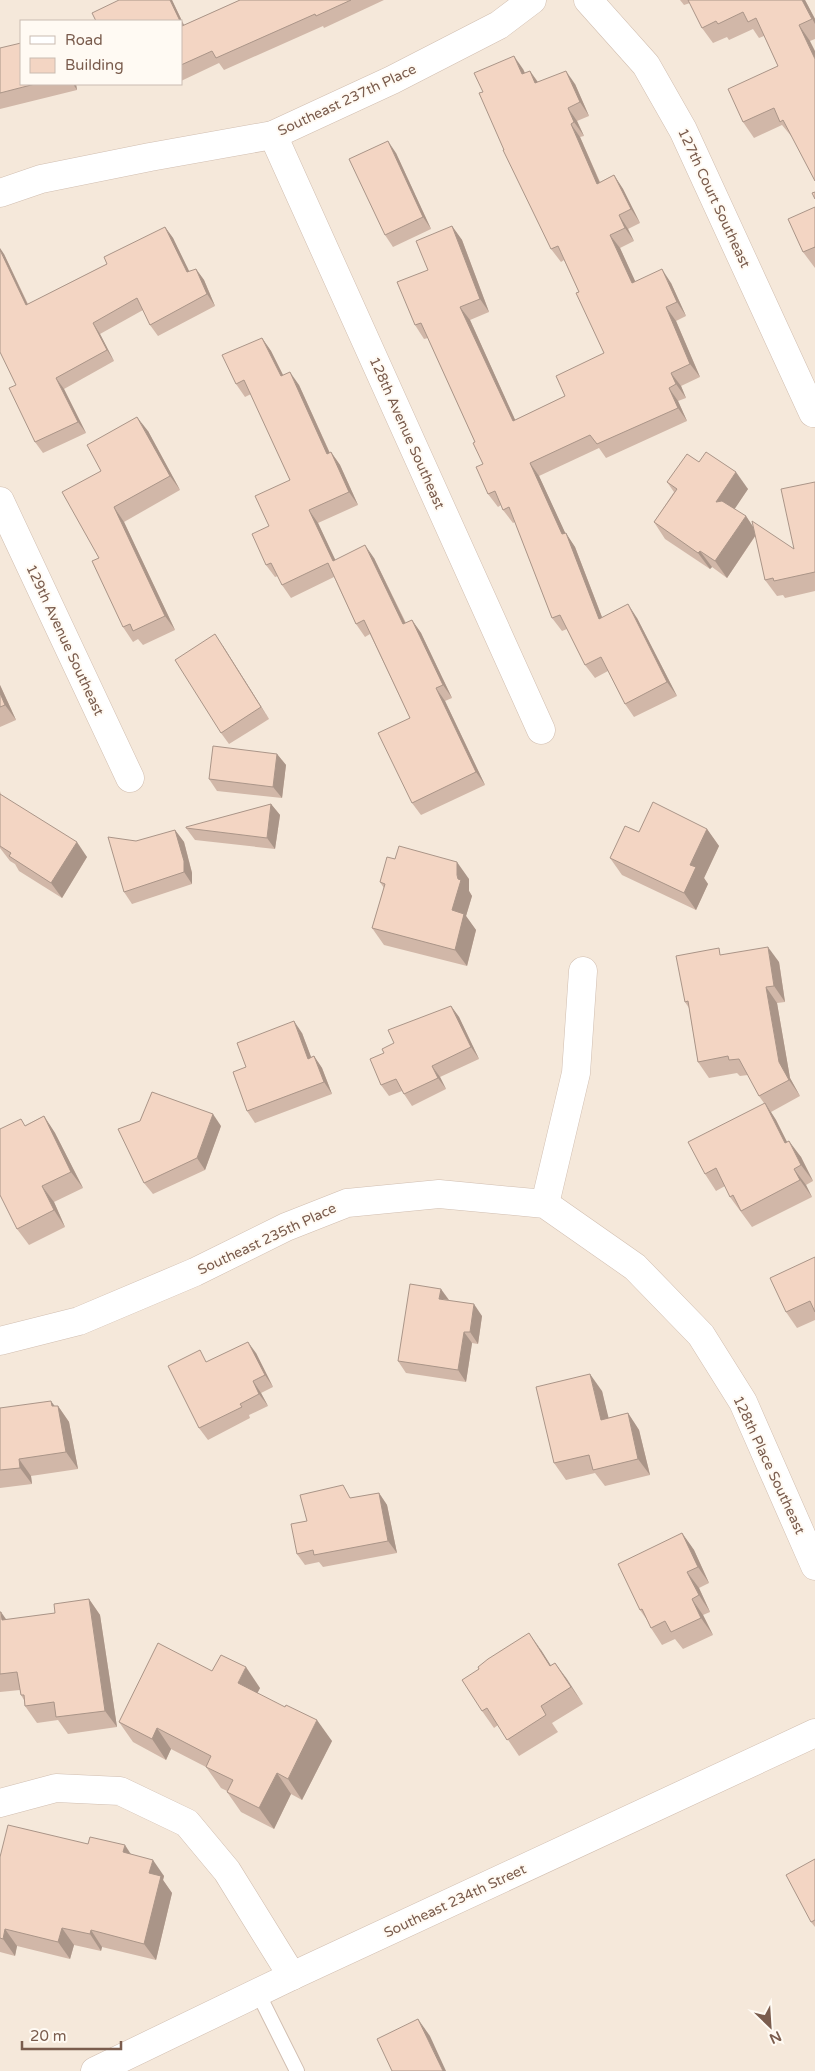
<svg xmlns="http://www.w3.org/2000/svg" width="815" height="2071" font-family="'Varela Round',sans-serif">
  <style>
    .residential { fill: #f5e8da; fill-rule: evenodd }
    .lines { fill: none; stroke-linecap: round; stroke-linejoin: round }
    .service-casing { stroke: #d1beb0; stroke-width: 16 }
    .minor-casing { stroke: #d1beb0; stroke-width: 29 }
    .service { stroke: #fff; stroke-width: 14 }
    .minor { stroke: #fff; stroke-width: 28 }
    .wall { fill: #d1b7a8 }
    .shaded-wall { fill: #aa9588 }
    .building { fill: #f3d5c3; stroke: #aa9588 }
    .labels { text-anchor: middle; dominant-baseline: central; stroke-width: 4; stroke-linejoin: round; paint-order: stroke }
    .street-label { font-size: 14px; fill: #7a5c4d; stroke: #fffaf3 }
  </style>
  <rect width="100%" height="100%" fill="#fdf6ec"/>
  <path class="residential" d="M0,0H815V2071H0ZM21,21H181V84H21Z"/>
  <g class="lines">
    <g class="service-casing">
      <path id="service" d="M258,1993L297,2071"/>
    </g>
    <g class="minor-casing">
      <g id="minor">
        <path d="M588,0L646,65L683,130L813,413"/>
        <path d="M273,135L541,730"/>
        <path d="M0,193L41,179L150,157L273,135L392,80L499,25L532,0"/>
        <path d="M0,501L130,778"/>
        <path d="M545,1204L576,1073L583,971"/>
        <path d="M0,1341L79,1321L195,1272L286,1227L347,1203L439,1194L545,1204L635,1267L701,1335L743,1402L815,1566"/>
        <path d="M0,1803L56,1788L120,1791L187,1823L227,1871L292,1976"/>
        <path d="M95,2071L292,1976L815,1733"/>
      </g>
    </g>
    <use href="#service" class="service"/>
    <use href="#minor" class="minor"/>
  </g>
  <g class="wall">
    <path d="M119,0H172L184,25L240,0H384L324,28L323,26L224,70L219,63L181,81V21Z"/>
    <path d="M680,0H805L815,19V39L810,41L792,137L782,125L754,138L743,122L778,66L764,36L759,38L753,29L729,40L727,37L713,43L702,28L690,3L684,5Z"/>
    <path d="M0,48L21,84H76L77,90L0,109Z"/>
    <path d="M523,69L525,73L530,71L538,82L575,84L589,116L577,121L584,136L580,137L600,182L614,175L623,189L640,223L628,229L634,241L620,248L635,282L671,283L686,316L676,321L700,377L681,386L686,398L678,401L687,421L606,458L599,448L539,476L565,533L575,547L602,617L637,618L677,696L634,717L625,704L608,671L595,678L585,665L567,629L562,631L552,618L515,522L513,523L503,510L501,505L498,507L488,494L483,464L475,442L428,338L424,339L415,325L428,270L452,226L462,240L489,312L470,320L515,420L565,396L604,353L579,292L564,260L561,262L551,249L504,150Z"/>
    <path d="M396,153L431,229L393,247L385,235Z"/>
    <path d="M815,207V268L803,252Z"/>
    <path d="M165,227L173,238L189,272L196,269L204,280L215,306L158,336L150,325L143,310L100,334L114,361L64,389L86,433L43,453L35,442L16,385L4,254L28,304L107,264Z"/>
    <path d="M262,338L271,351L283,375L299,385L330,453L331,452L340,465L358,505L318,523L335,560L374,558L406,623L412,620L421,633L452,698L445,701L485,785L421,815L412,803L410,718L370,634L365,637L356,624L334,577L291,598L282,585L278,576L275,577L266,565L269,526L290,480L251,394L245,397L236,384Z"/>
    <path d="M148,431L180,490L124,522L175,630L143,645L138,639L133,642L123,627L99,558L101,471Z"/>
    <path d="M699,462L748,489L734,509L746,516L754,528L794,549L815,482V591L785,598L783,595L777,596L765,580L756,535L727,578L712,567L710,569L665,539L654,522L674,492L667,482Z"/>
    <path d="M223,646L269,719L229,744L221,733Z"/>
    <path d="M0,685L16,720L0,727Z"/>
    <path d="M277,754L286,765L282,798L217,791L209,779Z"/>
    <path d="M0,791L1,795L87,857L62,898L19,871L15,864L10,861L0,848Z"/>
    <path d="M271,804L280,815L275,849L195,840L186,828Z"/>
    <path d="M707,829L719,846L704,878L708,884L696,910L622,875L610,858L639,832Z"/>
    <path d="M175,830L184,842L192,873V884L132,904L124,892Z"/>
    <path d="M395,859L469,879V891L472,896L466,916L476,930L467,966L384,945L372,928L384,888L380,882Z"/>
    <path d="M724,955L779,962L785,1002L777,1003L790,1078L800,1096L771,1112L776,1120L787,1142L801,1157L813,1181L806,1185L812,1197L752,1227L730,1197L725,1186L716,1191L705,1174L764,1103L759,1096L748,1075L740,1076L737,1073L709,1078L698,1062L689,1008L685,1002Z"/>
    <path d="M451,1006L459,1017L479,1059L440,1077L446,1089L412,1106L402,1091L389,1096L381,1085L384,1053L394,1043Z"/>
    <path d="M302,1033L311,1057L314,1056L322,1068L332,1094L255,1123L247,1111L246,1067Z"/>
    <path d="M44,1116L55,1133L83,1188L54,1202L65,1227L29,1245L17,1229L26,1125Z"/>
    <path d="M221,1126L205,1170L153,1194L144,1183Z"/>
    <path d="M815,1257V1320L797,1328L786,1312Z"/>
    <path d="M449,1301L482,1316L478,1344L472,1343L466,1382L406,1373L398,1361Z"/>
    <path d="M256,1353L273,1387L261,1393L268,1406L249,1415L250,1418L208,1440L199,1428L208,1361Z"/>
    <path d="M602,1391L608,1418L628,1413L639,1430L650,1475L605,1486L595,1473L566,1480L554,1463Z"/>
    <path d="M58,1406L69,1422L78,1469L31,1476L32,1484L0,1488V1408Z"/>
    <path d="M379,1493L387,1505L397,1553L323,1567L319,1562L305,1565L297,1554L307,1521L351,1498Z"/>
    <path d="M682,1533L694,1550L709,1583L699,1588L710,1612L703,1615L713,1635L683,1649L675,1639L662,1645L651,1628L647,1620L640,1610Z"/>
    <path d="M89,1599L100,1615L117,1727L68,1734L58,1720L37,1723L25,1706L24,1700L21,1695L20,1690L0,1692V1612L6,1620L55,1613Z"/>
    <path d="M541,1650L551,1666L555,1663L583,1704L552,1723L558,1732L519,1756L498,1725L494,1728L482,1711Z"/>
    <path d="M212,1671L260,1688L257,1693L332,1741L302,1800L291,1794L274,1829L241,1812L227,1792V1791L221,1788L206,1767L171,1749L166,1760L133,1742L119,1722Z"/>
    <path d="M131,1854L164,1876L163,1880L172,1893L156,1960L102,1947L101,1951L74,1945L70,1959L17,1946L15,1956L0,1952V1857Z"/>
    <path d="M815,1859V1927L811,1922Z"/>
  </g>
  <g class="shaded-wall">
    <path d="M170,0H172L190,38L181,25V21H180Z"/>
    <path d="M802,0H805L815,19V24Z"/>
    <path d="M799,25L810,41L815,51V59Z"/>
    <path d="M514,56L523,69L531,87L522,74Z"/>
    <path d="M530,71L539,84L535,83Z"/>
    <path d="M566,71L575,84L589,116L580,102Z"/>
    <path d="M73,84H76L77,90Z"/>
    <path d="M568,108L577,121L584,136L574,122Z"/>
    <path d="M571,124L580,137L606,197L597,184Z"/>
    <path d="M388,141L396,153L431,229L423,217Z"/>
    <path d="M614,175L623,189L640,223L631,209Z"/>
    <path d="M619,215L628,229L634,241L625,228Z"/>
    <path d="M452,226L462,240L489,312L480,299Z"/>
    <path d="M165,227L173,238L195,283L187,272Z"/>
    <path d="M610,235L620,248L642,296L632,283Z"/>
    <path d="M0,248L4,254L33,316L26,305L0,250Z"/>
    <path d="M196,269L204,280L215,306L207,294Z"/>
    <path d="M662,269L671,283L686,316L677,302Z"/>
    <path d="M460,307L470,320L522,435L513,421Z"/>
    <path d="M666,307L676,321L700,377L690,364Z"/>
    <path d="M93,323L100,334L114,361L107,350Z"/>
    <path d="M262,338L271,351L290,389L281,376Z"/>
    <path d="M290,372L299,385L336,467L327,454Z"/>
    <path d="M671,373L681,386L686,398L676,384Z"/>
    <path d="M56,378L64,389L86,433L78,422Z"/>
    <path d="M669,388L678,401L687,421L678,408Z"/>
    <path d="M137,417L148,431L180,490L170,476Z"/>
    <path d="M331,452L340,465L358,505L349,492Z"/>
    <path d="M530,463L539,476L569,541L566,533L575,547L608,633L599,619L562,534Z"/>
    <path d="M736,472L748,489L728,519L716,502Z"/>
    <path d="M114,507L124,522L175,630L165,616Z"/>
    <path d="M309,510L318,523L342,574L333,561Z"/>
    <path d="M746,516L757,533L727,578L715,561Z"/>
    <path d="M365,545L374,558L412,637L403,624Z"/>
    <path d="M700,551L712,567L710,569L698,553Z"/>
    <path d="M628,604L637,618L677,696L667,682Z"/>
    <path d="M412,620L421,633L452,698L443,685Z"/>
    <path d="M215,634L223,646L269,719L261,707Z"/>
    <path d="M0,685L16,720L5,705L0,693Z"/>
    <path d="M436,688L445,701L485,785L476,772Z"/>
    <path d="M277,754L286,765L282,798L273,787Z"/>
    <path d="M271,804L280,815L275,849L267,838Z"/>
    <path d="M707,829L719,846L704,878L708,884L696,910L684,893L690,865Z"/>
    <path d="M175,830L184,842L192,873V884L184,872Z"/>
    <path d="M77,842L87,857L62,898L51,883Z"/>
    <path d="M457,862L469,879V891L472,896L466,916L476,930L467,966L455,950L452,910L458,879L457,875Z"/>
    <path d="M768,947L779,962L785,1002L774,986Z"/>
    <path d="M766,987L777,1003L790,1078L800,1096L789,1080L779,1062Z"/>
    <path d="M451,1006L459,1017L479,1059L471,1047Z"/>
    <path d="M294,1021L302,1033L316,1070L308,1059Z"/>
    <path d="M314,1056L322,1068L332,1094L324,1082Z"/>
    <path d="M432,1066L440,1077L446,1089L438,1078Z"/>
    <path d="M765,1103L776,1120L796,1160L785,1143Z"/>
    <path d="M213,1114L221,1126L205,1170L197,1158Z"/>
    <path d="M44,1116L55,1133L83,1188L71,1172Z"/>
    <path d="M789,1141L801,1157L813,1181L801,1165Z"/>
    <path d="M794,1169L806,1185L812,1197L800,1180Z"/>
    <path d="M42,1186L54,1202L65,1227L54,1210Z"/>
    <path d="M441,1289L449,1300L439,1299Z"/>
    <path d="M474,1304L482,1316L478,1344L470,1332Z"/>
    <path d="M464,1332L472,1343L466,1382L458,1370Z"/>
    <path d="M248,1342L256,1353L273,1387L265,1375Z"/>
    <path d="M590,1374L602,1391L613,1436L601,1420Z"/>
    <path d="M253,1381L261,1393L268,1406L259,1394Z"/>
    <path d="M51,1401L59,1412L58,1406L69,1422L78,1469L66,1452L52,1406Z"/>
    <path d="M628,1413L639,1430L650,1475L638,1459Z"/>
    <path d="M19,1459L31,1476L32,1484L20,1468Z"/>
    <path d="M379,1493L387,1505L397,1553L388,1541Z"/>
    <path d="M682,1533L694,1550L709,1583L698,1567Z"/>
    <path d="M687,1572L699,1588L710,1612L699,1595Z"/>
    <path d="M89,1599L100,1615L117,1727L105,1711Z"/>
    <path d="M692,1599L703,1615L713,1635L701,1618Z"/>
    <path d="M1,1612L13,1629L2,1620Z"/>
    <path d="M529,1633L541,1650L562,1683L550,1666Z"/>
    <path d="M555,1663L567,1679L583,1704L571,1687Z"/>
    <path d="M246,1667L260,1688L252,1704L238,1683Z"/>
    <path d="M317,1720L332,1741L302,1800L288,1779Z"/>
    <path d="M157,1728L171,1749L166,1760L152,1739Z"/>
    <path d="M277,1773L291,1794L274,1829L259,1808Z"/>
    <path d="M125,1845L136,1862L123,1852Z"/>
    <path d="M153,1860L164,1876L163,1880L172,1893L156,1960L144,1944L149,1873Z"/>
    <path d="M62,1928L74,1945L70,1959L58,1942Z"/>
    <path d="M5,1929L17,1946L15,1956L3,1939Z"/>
    <path d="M91,1930L102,1947L101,1951L90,1934Z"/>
    <path d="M418,2019L430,2036L446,2071H443Z"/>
  </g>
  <g class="building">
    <path d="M119,0H170L180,21H96L92,13Z"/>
    <path d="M240,0H351L316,16L315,14L216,58L212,51L181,65V25L182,26Z"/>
    <path d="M688,0H802L812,19L799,25L815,59V181L783,120L780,122L774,108L743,122L728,89L778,66L756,18L748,22L743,12L718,24L716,21L702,28Z"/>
    <path d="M21,43V84H35L0,93V48Z"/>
    <path d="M514,56L522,74L530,71L535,83L566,71L580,102L568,108L574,122L571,124L597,184L614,175L631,209L619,215L625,228L610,235L632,283L662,269L677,302L666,307L690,364L671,373L676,384L669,388L678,408L597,444L590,435L530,463L562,534L566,533L599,619L628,604L667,682L625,704L601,657L585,665L560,615L552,618L509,507L503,510L495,491L488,494L476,467L483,464L473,443L475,442L421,323L415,325L397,282L428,270L416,241L452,226L480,299L460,307L513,421L565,396L556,376L604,353L576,293L579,292L558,246L551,249L503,150H504L479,93L483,92L474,73Z"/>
    <path d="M388,141L423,217L385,235L349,159Z"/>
    <path d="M815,192V199L812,193Z"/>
    <path d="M815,207V248V247L803,252L788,219Z"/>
    <path d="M165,227L187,272L196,269L207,294L150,325L137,298L93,323L107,350L56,378L78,422L35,442L9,388L16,385L0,352V250L26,305L107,264L104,257Z"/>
    <path d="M262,338L281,376L290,372L327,454L331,452L349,492L309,510L333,561L365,545L403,624L412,620L443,685L436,688L476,772L412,803L378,733L410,718L364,620L356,624L328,563L282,585L271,563L266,565L252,534L269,526L255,496L290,480L244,380L236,384L222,355Z"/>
    <path d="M137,417L170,476L114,507L165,616L133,631L130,624L123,627L92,561L99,558L62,492L101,471L87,445Z"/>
    <path d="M706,452L736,472L716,502L722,501L746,516L715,561L700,551L698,553L654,522L677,489L667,482L687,454L699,462Z"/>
    <path d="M815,482V572L774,581L773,578L765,580L752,521L794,549L781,489Z"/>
    <path d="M215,634L261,707L221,733L175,660Z"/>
    <path d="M0,693L5,705L0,707Z"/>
    <path d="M213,746L277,754L273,787L209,779Z"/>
    <path d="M0,794L77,842L51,883L9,856L11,853L0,846Z"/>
    <path d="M653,802L707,829L690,865L696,867L684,893L610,858L625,826L639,832Z"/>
    <path d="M271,804L267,838L186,828V827Z"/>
    <path d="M175,830L184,861V872L124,892L108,837L136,841Z"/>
    <path d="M399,846L457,862V875L458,879L461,880L452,910L464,914L455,950L372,928L385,884L380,882L387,857L395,859Z"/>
    <path d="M768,947L774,986L766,987L779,1062L789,1080L759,1096L739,1059L729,1060L728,1056L698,1062L688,1001L685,1002L676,956L719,948L720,955Z"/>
    <path d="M451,1006L471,1047L432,1066L438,1078L404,1094L396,1079L381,1085L370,1059L384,1053L382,1049L394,1043L388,1030Z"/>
    <path d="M294,1021L308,1059L314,1056L324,1082L247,1111L233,1072L246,1067L237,1043Z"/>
    <path d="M152,1092L213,1114L197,1158L144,1183L118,1129L140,1121Z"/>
    <path d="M765,1103L785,1143L789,1141L801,1165L794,1169L800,1180L741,1211L733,1195L730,1197L716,1168L705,1174L688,1142Z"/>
    <path d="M44,1116L71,1172L42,1186L54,1210L17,1229L0,1195V1129L21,1119L25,1126Z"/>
    <path d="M815,1257V1312L810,1301L786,1312L770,1278Z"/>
    <path d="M410,1284L441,1289L439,1299L474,1304L470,1332H464L458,1370L398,1361Z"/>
    <path d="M248,1342L265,1375L253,1381L259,1394L240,1404L242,1407L199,1428L168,1366L200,1350L206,1362Z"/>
    <path d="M590,1374L601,1420L628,1413L638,1459L593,1470L589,1455L554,1463L536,1387Z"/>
    <path d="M51,1401L52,1406H58L66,1452L19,1459L20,1468L0,1470V1408Z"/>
    <path d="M343,1485L350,1498L379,1493L388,1541L314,1555L313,1550L297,1554L291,1524L307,1521L300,1495Z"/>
    <path d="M682,1533L698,1567L687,1572L699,1595L692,1599L701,1618L671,1632L665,1621L651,1628L642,1609L640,1610L618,1564Z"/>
    <path d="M89,1599L105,1711L56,1717L54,1702L25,1706L24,1695H21L17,1672L0,1674V1612H1L2,1620L55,1613L54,1604Z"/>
    <path d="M529,1633L550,1666L555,1663L571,1687L541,1706L546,1715L507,1740L487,1708L482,1711L462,1680L479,1669L478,1667L488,1659Z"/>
    <path d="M158,1643L212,1671L221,1655L246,1667L238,1683L285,1707L286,1705L317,1720L288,1779L277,1773L259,1808L227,1792L233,1780L206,1767L211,1756L157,1728L152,1739L119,1722Z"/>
    <path d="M8,1825L88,1844L90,1837L125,1845L123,1852L153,1860L149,1873L161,1876L144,1944L91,1930L90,1934L62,1928L58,1942L5,1929L3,1939L0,1938V1857Z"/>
    <path d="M815,1859V1920L811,1922L786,1875Z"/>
    <path d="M418,2019L443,2071H392L377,2039Z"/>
  </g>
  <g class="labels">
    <g class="street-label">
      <text transform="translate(347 100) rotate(-25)">Southeast 237th Place</text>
      <text transform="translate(714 198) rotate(65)">127th Court Southeast</text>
      <text transform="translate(407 433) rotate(66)">128th Avenue Southeast</text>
      <text transform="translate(65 640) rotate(65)">129th Avenue Southeast</text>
      <text transform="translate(267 1239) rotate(-25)">Southeast 235th Place</text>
      <text transform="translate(769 1465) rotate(65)">128th Place Southeast</text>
      <text transform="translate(455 1901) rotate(-25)">Southeast 234th Street</text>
    </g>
  </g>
  <rect x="20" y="20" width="162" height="65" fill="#fffaf3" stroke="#cabbb1"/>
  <rect x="30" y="36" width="25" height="8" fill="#ffffff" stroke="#cabbb1"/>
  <text x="65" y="45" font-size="15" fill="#7a5c4d">Road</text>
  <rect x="30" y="58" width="25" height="15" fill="#f3d5c3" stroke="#cabbb1"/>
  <text x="65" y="70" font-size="15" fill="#7a5c4d">Building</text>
  <g transform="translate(770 2026) rotate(155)" stroke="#fffaf3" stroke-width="4" paint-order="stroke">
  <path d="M0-4L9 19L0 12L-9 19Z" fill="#7a5c4d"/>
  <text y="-8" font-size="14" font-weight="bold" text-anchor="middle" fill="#7a5c4d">N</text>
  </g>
  <path d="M22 2041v8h99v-8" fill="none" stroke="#7a5c4d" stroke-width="2.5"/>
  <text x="30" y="2041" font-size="15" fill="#7a5c4d" stroke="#fffaf3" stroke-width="4" paint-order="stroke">20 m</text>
</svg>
